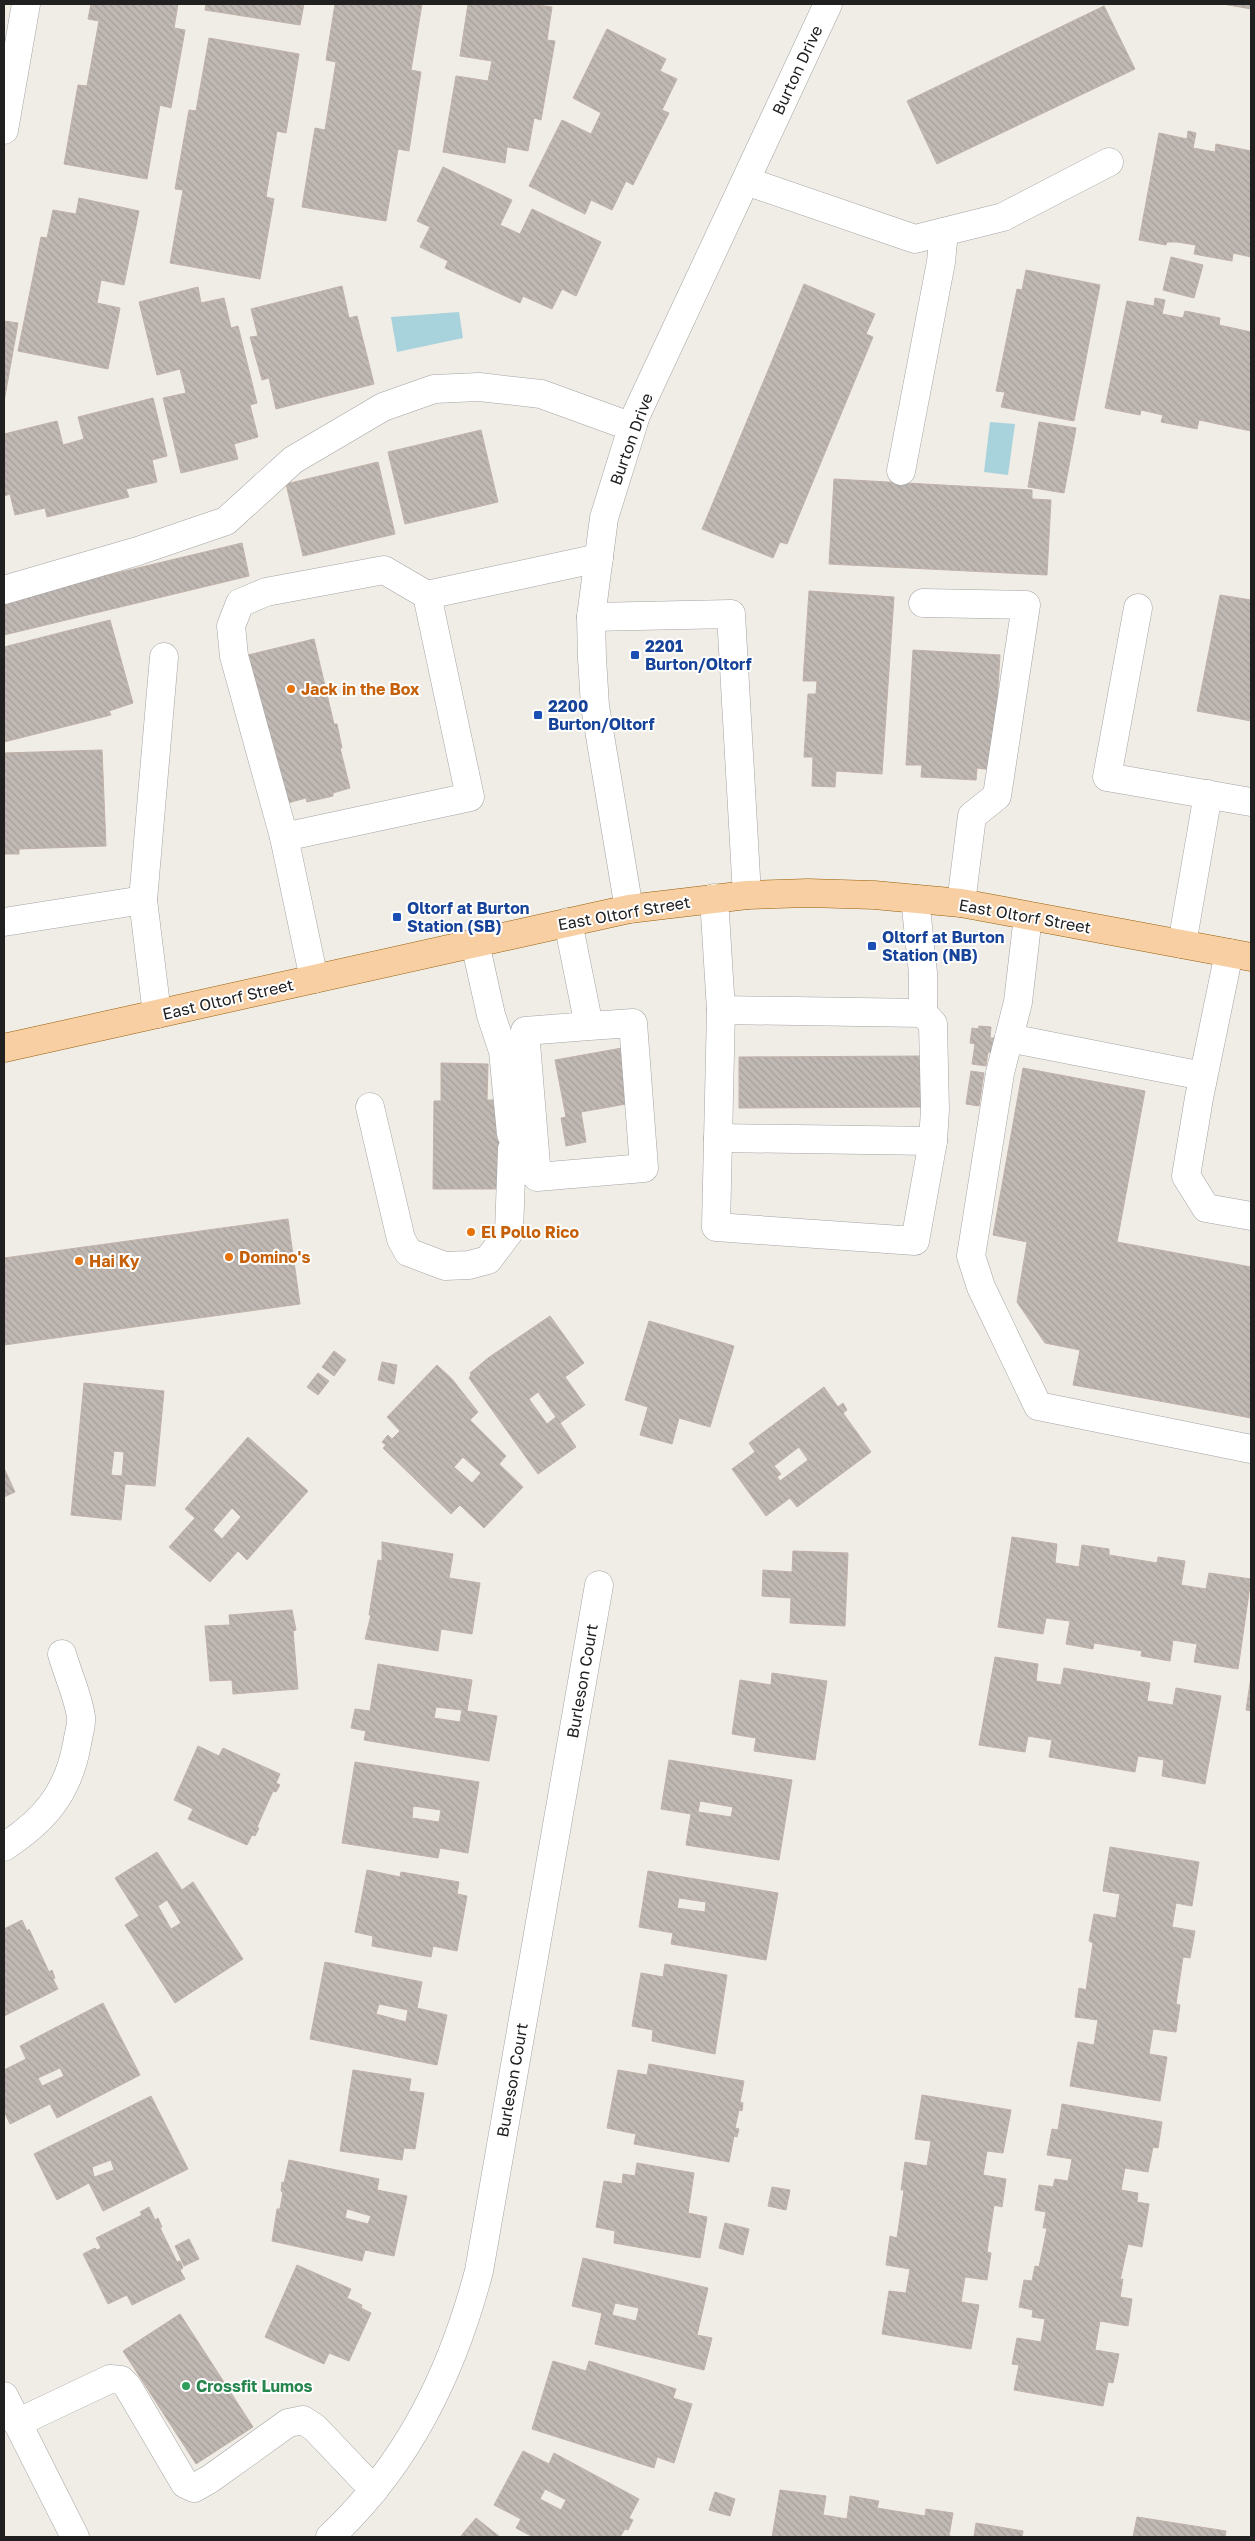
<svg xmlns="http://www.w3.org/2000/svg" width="1255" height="2541" font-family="'Golos Text',sans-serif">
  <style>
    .water { fill: #a9d3dc }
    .building { fill: url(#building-back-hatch); stroke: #c1b2a9; fill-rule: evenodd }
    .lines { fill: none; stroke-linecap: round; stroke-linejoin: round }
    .minor-casing { stroke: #a4a4a4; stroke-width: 29 }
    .major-casing { stroke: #965f06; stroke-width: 29 }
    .minor { stroke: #fff; stroke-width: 28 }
    .major { stroke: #f8cfa3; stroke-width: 28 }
    .transit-dot { fill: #1a4fb4; stroke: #fff; stroke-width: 2 }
    .food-dot { fill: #e8710a; stroke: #fff; stroke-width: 2 }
    .leisure-dot { fill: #2e9e5b; stroke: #fff; stroke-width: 2 }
    .labels { text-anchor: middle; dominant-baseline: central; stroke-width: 4; stroke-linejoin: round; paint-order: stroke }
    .street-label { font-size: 16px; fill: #202020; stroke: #fff }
    .transit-label { font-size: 16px; font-weight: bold; fill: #164399; stroke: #fff; text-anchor: start }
    .food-label { font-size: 16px; font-weight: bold; fill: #c56008; stroke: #fff; text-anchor: start }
    .leisure-label { font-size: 16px; font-weight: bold; fill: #27864d; stroke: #fff; text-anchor: start }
  </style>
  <defs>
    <pattern id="building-back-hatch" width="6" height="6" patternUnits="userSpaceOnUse" patternTransform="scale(1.25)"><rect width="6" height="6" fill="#c0b8b3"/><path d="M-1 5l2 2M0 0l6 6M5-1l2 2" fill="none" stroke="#a59e9a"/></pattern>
  </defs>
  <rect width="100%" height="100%" fill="#f0ece6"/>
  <g class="water">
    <path d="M459,312L463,338L397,352L391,317Z"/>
    <path d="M990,422L1015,424L1008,475L984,472Z"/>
  </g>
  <g class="building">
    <path d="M91,4H178L174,28L185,30L171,108L160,105L147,179L64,164L78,85L87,86L99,21L88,19Z"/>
    <path d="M206,4H304L300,25L205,10Z"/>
    <path d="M335,4H422L411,70L421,72L409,151L398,149L386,221L302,207L315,128L325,130L336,62L326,60Z"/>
    <path d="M468,4H532L552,7L547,40L555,41L541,120L534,118L528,151L507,147L505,163L443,152L456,76L488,81L492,61L460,56Z"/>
    <path d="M1223,4H1251V9Z"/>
    <path d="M1104,6L1135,69L937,164L907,101Z"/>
    <path d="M607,29L666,59L660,71L677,79L662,110L669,113L633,185L626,181L612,210L591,200L585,214L529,186L562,120L591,134L601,113L573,98Z"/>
    <path d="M209,38L299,54L286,133L277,131L266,197L274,199L260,279L170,263L183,190L175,189L189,110L196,111Z"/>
    <path d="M1188,131L1196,133L1193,148L1215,152L1216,144L1251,151V257L1233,253L1232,261L1194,254L1196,245L1177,242H1167L1166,245L1139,240L1159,133L1187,139Z"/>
    <path d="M443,167L512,200L500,225L520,234L532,209L601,242L576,296L562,289L552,309L523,296L520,303L445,268L448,261L420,247L430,227L417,221Z"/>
    <path d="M79,198L139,211L124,285L101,280L97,303L120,308L108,369L18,351L41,237L47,238L53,210L76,214Z"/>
    <path d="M1171,257L1203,265L1194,298L1163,290Z"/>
    <path d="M1026,270L1100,285L1074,421L1001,407L1005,392L996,391L1017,289L1022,290Z"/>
    <path d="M804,284L875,314L866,334L873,337L787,544L780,542L773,558L702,529Z"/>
    <path d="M342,286L349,318L357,316L374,384L276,409L269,378L262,380L250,337L258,336L251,309Z"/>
    <path d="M198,287L201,303L224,298L231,328L238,326L257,403L250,405L258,437L234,444L238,459L181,473L163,398L186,393L180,369L157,375L139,302Z"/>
    <path d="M1155,298L1165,300L1162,314L1183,318L1185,311L1220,318L1219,325L1251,332V431L1199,420L1197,429L1161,422L1163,415L1141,410L1140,415L1105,408L1127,301L1154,306Z"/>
    <path d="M4,321L18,323L4,402Z"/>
    <path d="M153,398L167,456L152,460L157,482L126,489L129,497L47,517L45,508L15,515L10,494L4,496V434L57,421L63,445L84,439L78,417Z"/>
    <path d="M1039,422L1076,428L1064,493L1028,487Z"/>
    <path d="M481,430L498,502L405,524L388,452Z"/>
    <path d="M378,462L395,534L303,556L286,484Z"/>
    <path d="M834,479L1032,490V499L1051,500L1047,575L829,564Z"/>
    <path d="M242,543L249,576L4,635V600Z"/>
    <path d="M809,591L894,597L882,774L836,771L835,787L812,786L813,757H804L808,694H816L817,681H803Z"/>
    <path d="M1220,595L1251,600V721L1197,711Z"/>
    <path d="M110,620L133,703L109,711L111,715L4,742V647Z"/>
    <path d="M314,639L334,724H337L342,748H340L350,788L333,793V796L307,802L306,798L284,804L248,655Z"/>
    <path d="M913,650L1000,655L993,770L977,768L976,780L921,777L922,765H906Z"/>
    <path d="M102,750L106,846L19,849V854H4V753Z"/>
    <path d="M979,1026L991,1027L990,1038H995L993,1053L988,1052L986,1066L972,1064L975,1044L970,1043L972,1028L978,1029Z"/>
    <path d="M622,1048L632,1103L581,1112L586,1142L566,1146L561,1118L566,1117L555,1060Z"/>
    <path d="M925,1056V1107L739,1108V1057Z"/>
    <path d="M441,1063L488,1064L487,1100H497L496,1135L511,1134L520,1149H498V1189H433L434,1101H441Z"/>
    <path d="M1023,1068L1145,1091L1117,1242L1251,1267V1418L1073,1385L1080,1350L1045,1343L1017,1302L1027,1242L993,1235Z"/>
    <path d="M971,1071L984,1073L979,1106L966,1104Z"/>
    <path d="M288,1219L300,1304L4,1345V1258Z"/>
    <path d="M550,1316L584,1363L565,1377L585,1405L560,1423L576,1447L538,1474L469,1378L471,1375L470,1373L488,1358ZM538,1392L556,1417L547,1424L529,1399Z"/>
    <path d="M649,1321L734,1346L710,1427L679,1418L672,1444L640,1435L648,1407L625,1400Z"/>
    <path d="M334,1351L346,1360L334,1376L322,1367Z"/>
    <path d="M382,1362L397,1365L394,1384L378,1380Z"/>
    <path d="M437,1365L452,1379L478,1412L470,1420L506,1456L499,1464L523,1487L484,1528L460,1505L451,1514L383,1448L386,1445L382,1442L388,1435L392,1439L400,1431L387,1417ZM463,1457L481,1473L472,1483L454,1467Z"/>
    <path d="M318,1373L329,1381L318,1395L307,1387Z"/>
    <path d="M84,1383L164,1391L155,1486L125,1484L121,1520L71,1515ZM114,1451L124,1452L122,1476L111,1475Z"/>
    <path d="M824,1387L838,1407L843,1403L847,1410L843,1413L871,1452L797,1507L790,1498L766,1516L732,1469L755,1452L749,1443ZM799,1447L808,1460L780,1481L777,1477L781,1474L774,1466Z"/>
    <path d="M248,1437L308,1491L247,1560L238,1551L210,1582L169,1547L195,1518L185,1509ZM232,1508L241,1517L222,1539L213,1530Z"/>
    <path d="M4,1468L15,1492L4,1497Z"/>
    <path d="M1012,1537L1057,1544L1055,1563L1079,1567L1082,1545L1109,1549V1555L1157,1563L1158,1557L1185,1561L1181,1585L1206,1589L1209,1573L1251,1579L1238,1669L1194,1662L1197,1644L1173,1640L1170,1661L1141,1656L1142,1651L1094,1643L1093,1649L1066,1644L1070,1621L1046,1618L1043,1634L998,1627Z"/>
    <path d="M382,1542L453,1554L449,1578L480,1583L472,1634L441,1629L438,1651L365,1639L371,1615H369L378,1560L382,1561Z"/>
    <path d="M793,1551L848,1553L845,1626L790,1623L791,1598L762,1596L763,1570L792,1572Z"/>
    <path d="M292,1610L296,1630L293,1631L298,1689L233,1694L232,1680L210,1681L205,1626L230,1625L229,1615Z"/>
    <path d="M995,1657L1038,1664L1036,1681L1061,1685L1064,1668L1150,1683L1147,1701L1173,1705L1176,1688L1221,1696L1205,1784L1162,1776L1164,1760L1138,1756L1135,1772L1049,1757L1052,1740L1028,1736L1025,1752L979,1745Z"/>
    <path d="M378,1664L472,1680L467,1711L497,1716L489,1761L364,1740L366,1731L351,1728L355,1709L370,1711ZM436,1707L462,1710L460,1722L434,1718Z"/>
    <path d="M772,1673L827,1681L815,1760L754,1751L756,1738L732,1734L740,1680L771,1685Z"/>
    <path d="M1251,1677V1711L1246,1710Z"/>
    <path d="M198,1746L219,1756L223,1748L280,1774L276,1783L280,1785L276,1792L273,1791L257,1827L259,1828L255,1836L252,1835L247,1845L188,1819L193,1809L174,1800Z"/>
    <path d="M669,1760L792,1780L779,1860L686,1845L691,1814L661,1809ZM700,1801L733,1807L731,1817L698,1812Z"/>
    <path d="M355,1762L479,1782L468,1853L440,1848L438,1858L342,1843ZM413,1806L441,1810L439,1822L412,1818Z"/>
    <path d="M1110,1847L1199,1862L1192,1906L1176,1903L1172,1927L1195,1931L1190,1958L1183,1957L1176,2004L1180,2005L1176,2032L1153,2029L1149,2054L1167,2057L1160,2101L1070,2086L1078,2042L1094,2045L1098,2020L1075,2017L1079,1988L1086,1990L1093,1943L1089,1941L1094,1914L1116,1918L1120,1894L1103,1891Z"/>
    <path d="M157,1852L182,1890L193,1882L243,1959L175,2003L125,1925L139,1916L115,1878ZM167,1900L181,1923L171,1929L158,1906Z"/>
    <path d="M367,1870L400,1877L401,1872L459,1882L457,1894L467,1896L457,1951L433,1946L431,1957L372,1946L373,1936L355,1932Z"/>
    <path d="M648,1871L778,1893L766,1960L671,1944L673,1933L639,1927ZM679,1898L706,1902L705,1912L677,1908Z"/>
    <path d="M22,1920L27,1931L29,1929L49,1972L52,1970L55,1978L53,1979L58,1989L4,2016V1929Z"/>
    <path d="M325,1962L422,1982L417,2008L447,2015L437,2065L310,2039ZM379,2004L408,2010L406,2022L376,2014Z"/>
    <path d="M665,1964L727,1975L715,2054L652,2041L653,2030L632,2026L641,1973L663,1977Z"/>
    <path d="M103,2003L140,2075L57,2118L50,2104L10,2124L4,2111V2070L26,2059L20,2046ZM60,2068L64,2076L42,2086L38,2078Z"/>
    <path d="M649,2064L744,2081L740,2102L743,2103L742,2111L739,2110L735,2128L739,2129L737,2137L734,2136L729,2162L634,2144L636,2134L607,2128L618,2070L647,2075Z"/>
    <path d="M353,2070L411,2079L409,2091L424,2093L415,2149L404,2148L402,2160L340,2151Z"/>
    <path d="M922,2095L1011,2110L1003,2153L987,2151L983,2175L1006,2179L1002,2207L994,2205L987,2252L991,2253L987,2280L965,2277L961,2302L979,2305L971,2349L882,2334L889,2291L906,2293L910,2269L886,2265L890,2236L897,2238L904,2190H901L905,2162L927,2166L931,2141L915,2139Z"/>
    <path d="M151,2096L188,2169L103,2211L89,2183L57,2200L34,2154ZM111,2160L114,2170L94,2177L92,2167Z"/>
    <path d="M1062,2104L1162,2122L1158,2148L1153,2147L1148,2172L1125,2168L1121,2190L1138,2193L1137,2202L1149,2204L1142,2247L1128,2244L1120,2280L1123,2279L1120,2297L1132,2299L1128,2326L1100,2321L1095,2350L1119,2354L1113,2383L1108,2382L1103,2406L1014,2390L1019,2365L1012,2364L1017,2338L1041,2342L1045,2319L1032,2317L1033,2310L1019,2307L1024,2280L1032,2281L1035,2266L1039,2267L1047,2228H1043L1046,2212L1035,2210L1039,2185L1053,2187L1055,2179L1068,2181L1072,2159L1047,2155L1052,2129L1058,2130Z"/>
    <path d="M289,2160L379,2179L377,2190L407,2196L394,2256L365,2250L362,2261L272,2241L277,2209H280L283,2192L281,2191L282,2182L284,2183ZM347,2209L371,2216L368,2224L345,2218Z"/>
    <path d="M637,2163L694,2173L688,2213L707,2217L700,2258L614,2243L615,2231L596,2227L604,2181L622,2184L623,2174L635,2176Z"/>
    <path d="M772,2187L790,2190L786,2210L768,2206Z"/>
    <path d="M149,2207L155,2220L158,2218L162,2227L160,2228L177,2262L180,2261L183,2268L180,2270L185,2279L132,2305L127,2295L108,2304L83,2254L95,2248L97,2250L101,2248L96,2238L142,2215L140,2212Z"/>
    <path d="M725,2223L749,2229L743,2255L719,2248Z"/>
    <path d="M189,2239L199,2259L184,2266L175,2246Z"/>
    <path d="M583,2258L708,2288L697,2335L712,2338L704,2370L595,2344L602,2313L572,2306ZM615,2303L639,2308L636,2321L612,2315Z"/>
    <path d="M297,2265L351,2289L347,2298L362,2305L361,2308L371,2313L349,2361L329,2353L324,2364L265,2337Z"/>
    <path d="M180,2314L253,2427L196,2464L123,2351Z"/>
    <path d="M553,2361L586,2371L589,2361L676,2389L673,2398L692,2404L674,2463L657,2457L654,2468L532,2429Z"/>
    <path d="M523,2451L549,2464L554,2453L639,2499L629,2518L633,2520L628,2530L625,2529L620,2537H533L516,2528L521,2519L494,2505ZM545,2489L566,2500L561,2510L540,2499Z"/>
    <path d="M780,2490L826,2496L823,2515L847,2519L850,2496L879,2501L877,2508L925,2516L926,2509L953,2513L949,2536L958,2537H772Z"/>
    <path d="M715,2492L735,2499L730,2516L709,2510Z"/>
    <path d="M1137,2517L1226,2531L1225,2537H1133Z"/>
    <path d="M476,2518L500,2537H460Z"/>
    <path d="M976,2523L1023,2531L1022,2537H974Z"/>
  </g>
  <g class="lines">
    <g class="minor-casing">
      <g id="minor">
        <path d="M4,130L26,4"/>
        <path d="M746,181L915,239L1003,217L1109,162"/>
        <path d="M901,471L941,262L944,232"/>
        <path d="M4,590L138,551L226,521L293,460L383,407L434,389L479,387L541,394L632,427"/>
        <path d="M923,603L1026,605L997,796L972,816L961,903"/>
        <path d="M1138,608L1107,777L1251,802"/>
        <path d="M591,617L731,614L747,895"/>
        <path d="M284,837L234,656L231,626L240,603L266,592L384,570L427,595"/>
        <path d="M714,898L721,1010L923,1013V973L915,899"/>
        <path d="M629,909L595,706L592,658L591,617L604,518L636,415L828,4"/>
        <path d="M1028,916L1018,1002L1000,1073L971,1256L981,1287L1038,1406L1251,1449"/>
        <path d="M4,922L143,900"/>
        <path d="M568,922L589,1026L525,1031L537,1177L644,1168L633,1023L589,1026"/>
        <path d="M475,943L491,1015L503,1051L511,1134"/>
        <path d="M1182,944L1208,794"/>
        <path d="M1229,953L1199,1098L1186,1176L1206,1208L1251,1216"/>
        <path d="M314,979L284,837L470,797L427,595L599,558"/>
        <path d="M721,1010L716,1227L915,1241L933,1141"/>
        <path d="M157,1014L143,900L164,657"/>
        <path d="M1009,1038L1203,1076"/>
        <path d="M370,1107L401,1239L408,1252L445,1266L469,1265L488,1260L509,1232L512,1149"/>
        <path d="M718,1138L933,1141L935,1110L933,1024L923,1013"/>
        <path d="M4,1847C45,1820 68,1793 77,1744C78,1736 82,1725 81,1717C78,1696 68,1675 62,1654"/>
        <path d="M4,2396L75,2537"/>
        <path d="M17,2423L110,2379L121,2380L128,2387L185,2484L194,2488L210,2479L288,2423L303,2420L315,2428L374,2490"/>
        <path d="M330,2537C408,2464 452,2373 479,2271L599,1585"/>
      </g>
    </g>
    <g class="major-casing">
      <path id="major" d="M4,1048L629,909L747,895L808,893L874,895L961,903L1251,957"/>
    </g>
    <use href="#minor" class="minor"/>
    <use href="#major" class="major"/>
  </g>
  <g class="transit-dot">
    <rect x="630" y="650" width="10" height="10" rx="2.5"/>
    <rect x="533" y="710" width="10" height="10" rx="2.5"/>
    <rect x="392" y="912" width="10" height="10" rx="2.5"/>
    <rect x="867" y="941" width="10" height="10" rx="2.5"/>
  </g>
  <g class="food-dot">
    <circle cx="291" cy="689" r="5"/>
    <circle cx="471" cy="1232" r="5"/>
    <circle cx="229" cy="1257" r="5"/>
    <circle cx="79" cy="1261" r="5"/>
  </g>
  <circle class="leisure-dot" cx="186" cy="2386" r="5"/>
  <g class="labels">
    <g class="street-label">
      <text transform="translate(797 70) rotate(-65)">Burton Drive</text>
      <text transform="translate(631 439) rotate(-70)">Burton Drive</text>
      <text transform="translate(624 913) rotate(-10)">East Oltorf Street</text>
      <text transform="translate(1025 916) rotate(10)">East Oltorf Street</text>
      <text transform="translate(228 999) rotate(-13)">East Oltorf Street</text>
      <text transform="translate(582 1681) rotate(-80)">Burleson Court</text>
      <text transform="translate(512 2080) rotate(-80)">Burleson Court</text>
    </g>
    <g class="transit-label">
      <text x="645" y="646">2201<tspan x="645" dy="18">Burton/Oltorf</tspan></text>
      <text x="548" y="706">2200<tspan x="548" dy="18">Burton/Oltorf</tspan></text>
      <text x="407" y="908">Oltorf at Burton<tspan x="407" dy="18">Station (SB)</tspan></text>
      <text x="882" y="937">Oltorf at Burton<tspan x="882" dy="18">Station (NB)</tspan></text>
    </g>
    <g class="food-label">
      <text x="301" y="689">Jack in the Box</text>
      <text x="481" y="1232">El Pollo Rico</text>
      <text x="239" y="1257">Domino's</text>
      <text x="89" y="1261">Hai Ky</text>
    </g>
    <g class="leisure-label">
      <text x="196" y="2386">Crossfit Lumos</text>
    </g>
  </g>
  <rect width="1255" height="2541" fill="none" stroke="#202020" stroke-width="10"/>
</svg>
